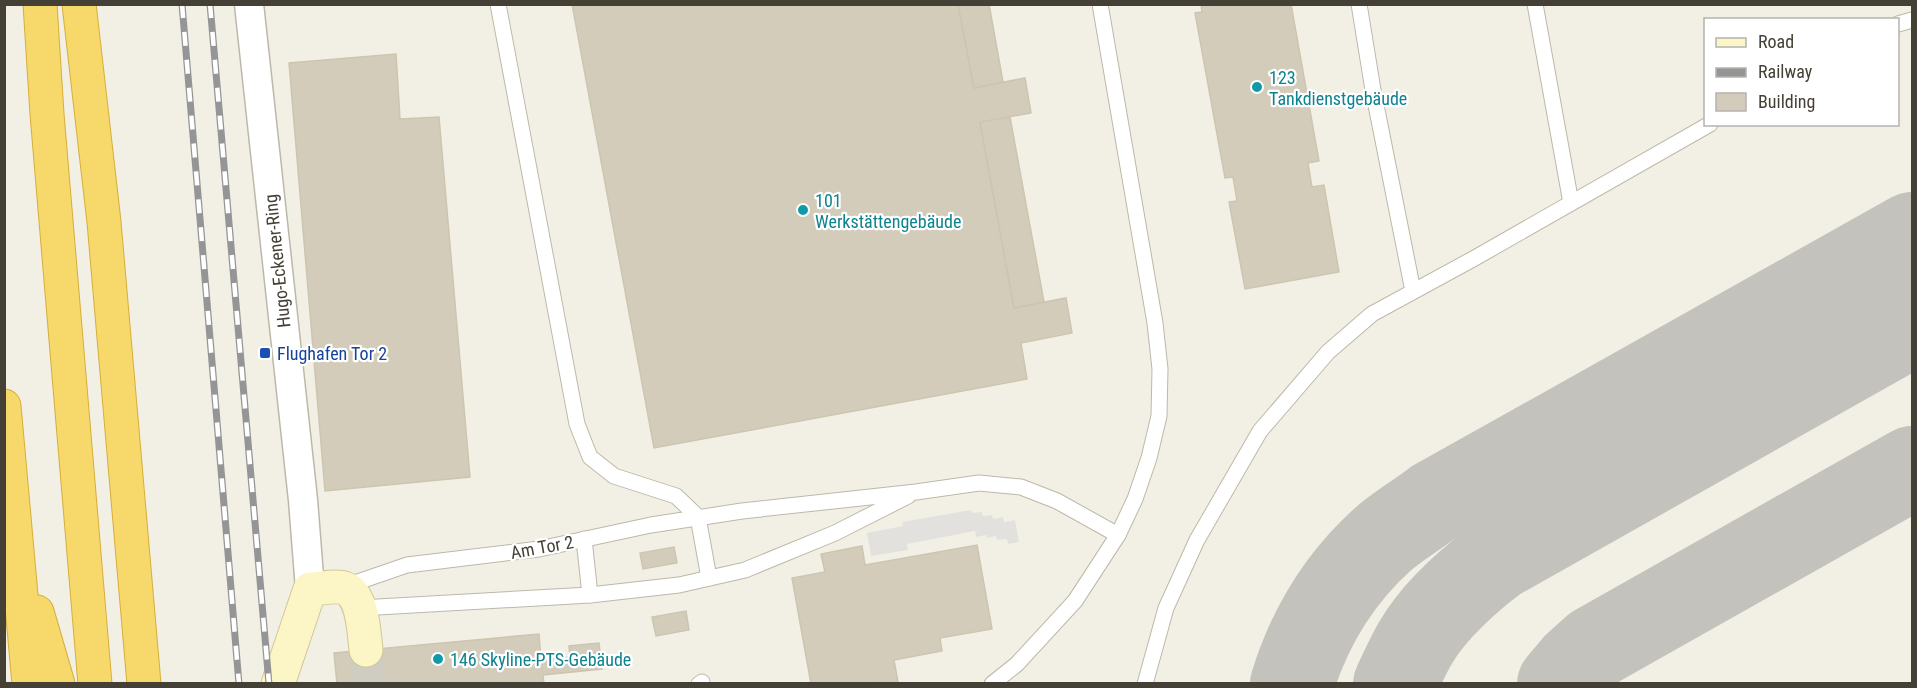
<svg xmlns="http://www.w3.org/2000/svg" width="1917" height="688" font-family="'Roboto Condensed',sans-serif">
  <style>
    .parking { fill: #e3e1dd }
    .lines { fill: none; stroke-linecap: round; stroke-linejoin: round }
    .taxiway { stroke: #c4c2bd; stroke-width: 84 }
    .building { fill: #d3ccbb; stroke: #cdc5af; stroke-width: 1.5 }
    .secondary-tunnel { stroke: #cfcdc2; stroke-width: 33; stroke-dasharray: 33 16; stroke-linecap: butt }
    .lane-casing { stroke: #bdb8a9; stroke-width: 17 }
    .street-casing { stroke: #bdb8a9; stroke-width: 31 }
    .secondary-casing { stroke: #d0c797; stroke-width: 35 }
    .highway-casing { stroke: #d6ae3b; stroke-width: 35 }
    .lane { stroke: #fff; stroke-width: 15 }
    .street { stroke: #fff; stroke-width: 28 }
    .secondary { stroke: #fcf5c5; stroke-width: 33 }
    .highway { stroke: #f7d86b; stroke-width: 33 }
    .rail-casing { stroke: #959595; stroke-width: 7 }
    .rail { stroke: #fff; stroke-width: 4.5; stroke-dasharray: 14; stroke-linecap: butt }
    .culture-dot { fill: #0f9aa8; stroke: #fff; stroke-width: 2 }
    .transit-dot { fill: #1a4fb4; stroke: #fff; stroke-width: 2 }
    .labels { text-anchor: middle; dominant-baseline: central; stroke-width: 4.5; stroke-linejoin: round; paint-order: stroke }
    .culture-label { font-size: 18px; fill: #0d838f; stroke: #fff; text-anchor: start }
    .street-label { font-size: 18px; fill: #444035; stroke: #fff }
    .transit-label { font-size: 18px; fill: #164399; stroke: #fff; text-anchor: start }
  </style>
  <rect width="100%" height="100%" fill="#f2f0e5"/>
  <path class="parking" d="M971,510L972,513L982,512L983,516L992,515L993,519L1003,517L1004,522L1015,520L1019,542L1008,544L1007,539L997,540L996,536L987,538L986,535L976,537L975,531L907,544L908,550L871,556L867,533L903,526L902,522Z"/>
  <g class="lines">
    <g class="taxiway">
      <path d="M1292,684C1309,629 1339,579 1382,540C1398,526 1417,515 1434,502L1912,234"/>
      <path d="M1395,684C1402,670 1408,655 1416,642C1434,611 1469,580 1497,559L1912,325"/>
      <path d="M1559,684L1575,665L1595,647L1912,468"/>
    </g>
  </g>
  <g class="building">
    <path d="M572,4H958L974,88L1025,78L1031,113L980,122L1014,308L1066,298L1072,333L1021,343L1027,379L654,448Z"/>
    <path d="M958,4H989L1003,82L974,88Z"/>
    <path d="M1201,4H1291L1319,161L1308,163L1312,187L1324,185L1339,272L1245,289L1229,202L1237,201L1233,177L1225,178L1195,13L1202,12Z"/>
    <path d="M396,54L400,119L439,117L470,477L325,491L289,63Z"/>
    <path d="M1010,117L1044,302L1014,308L980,122Z"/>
    <path d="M977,545L992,629L940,638L942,651L894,660L898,682L811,684L792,578L825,572L821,554L862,546L865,565Z"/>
    <path d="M674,547L677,563L643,569L640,553Z"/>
    <path d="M686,611L689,630L656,636L652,617Z"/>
    <path d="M539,634L541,660L570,657L569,646L599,643L602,669L543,675L544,684H337L334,653Z"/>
  </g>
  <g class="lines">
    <path class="secondary-tunnel" d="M366,650L370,684"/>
    <g class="lane-casing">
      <g id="lane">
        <path d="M498,4L577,424L590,457L614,476L676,496L698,517L709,578"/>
        <path d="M1359,4L1373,90L1413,291"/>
        <path d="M1535,4L1571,203"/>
        <path d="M1898,24L1912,20"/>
        <path d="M584,539L590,595"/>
        <path d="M343,587L407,565L539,549L651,525L742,511L916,492L979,483L1021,487L1057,501L1118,535"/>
        <path d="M360,608L590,595L679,585L745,570L835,533L908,496"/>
        <path d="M699,684L702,682"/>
        <path d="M992,684L1017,664L1075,601L1118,535L1135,499L1149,458L1159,416L1160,369L1155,323L1100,4"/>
        <path d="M1145,684L1166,608L1197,540L1260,431L1328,352L1372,314L1473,259L1710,124"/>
      </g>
    </g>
    <g class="street-casing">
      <path id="street" d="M249,4L303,500L310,589"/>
    </g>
    <g class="secondary-casing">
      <path id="secondary" d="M278,684L310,589C319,589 335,585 344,588C363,594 364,633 366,650"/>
    </g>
    <g class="highway-casing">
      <g id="highway">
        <path d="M40,4L47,114L95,684"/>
        <path d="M79,4L104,222L144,684"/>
        <path d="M4,406L29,684"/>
        <path d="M37,612L58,684"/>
      </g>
    </g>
    <use href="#lane" class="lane"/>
    <use href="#street" class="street"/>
    <use href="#secondary" class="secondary"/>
    <use href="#highway" class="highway"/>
    <g class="rail-casing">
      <g id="rail">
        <path d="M182,4L239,684"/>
        <path d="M210,4L269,684"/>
      </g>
    </g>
    <use href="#rail" class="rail"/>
  </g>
  <g class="culture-dot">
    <circle cx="1257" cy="87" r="6"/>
    <circle cx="803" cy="210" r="6"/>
    <circle cx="438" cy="659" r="6"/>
  </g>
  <rect class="transit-dot" x="259" y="347" width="12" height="12" rx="3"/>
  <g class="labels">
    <g class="culture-label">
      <text x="1269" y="77">123<tspan x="1269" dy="21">Tankdienstgebäude</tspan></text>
      <text x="815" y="200">101<tspan x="815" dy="21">Werkstättengebäude</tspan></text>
      <text x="450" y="659">146 Skyline-PTS-Gebäude</text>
    </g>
    <g class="street-label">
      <text transform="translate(277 261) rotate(-96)">Hugo-Eckener-Ring</text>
      <text transform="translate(542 547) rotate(-10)">Am Tor 2</text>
    </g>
    <g class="transit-label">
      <text x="277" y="353">Flughafen Tor 2</text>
    </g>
  </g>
  <rect width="1917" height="688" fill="none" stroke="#444035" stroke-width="12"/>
  <rect x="1704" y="18" width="195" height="108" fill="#ffffff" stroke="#b4b3ae" stroke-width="1.5"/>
  <rect x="1716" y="38" width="30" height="9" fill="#fcf5c5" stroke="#b4b3ae" stroke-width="1.5"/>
  <text x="1758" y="48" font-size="18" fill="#444035">Road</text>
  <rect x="1716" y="68" width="30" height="9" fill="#959595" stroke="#b4b3ae" stroke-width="1.5"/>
  <text x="1758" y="78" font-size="18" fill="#444035">Railway</text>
  <rect x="1716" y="93" width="30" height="18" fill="#d3ccbb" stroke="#b4b3ae" stroke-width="1.5"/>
  <text x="1758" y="108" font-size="18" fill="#444035">Building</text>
</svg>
